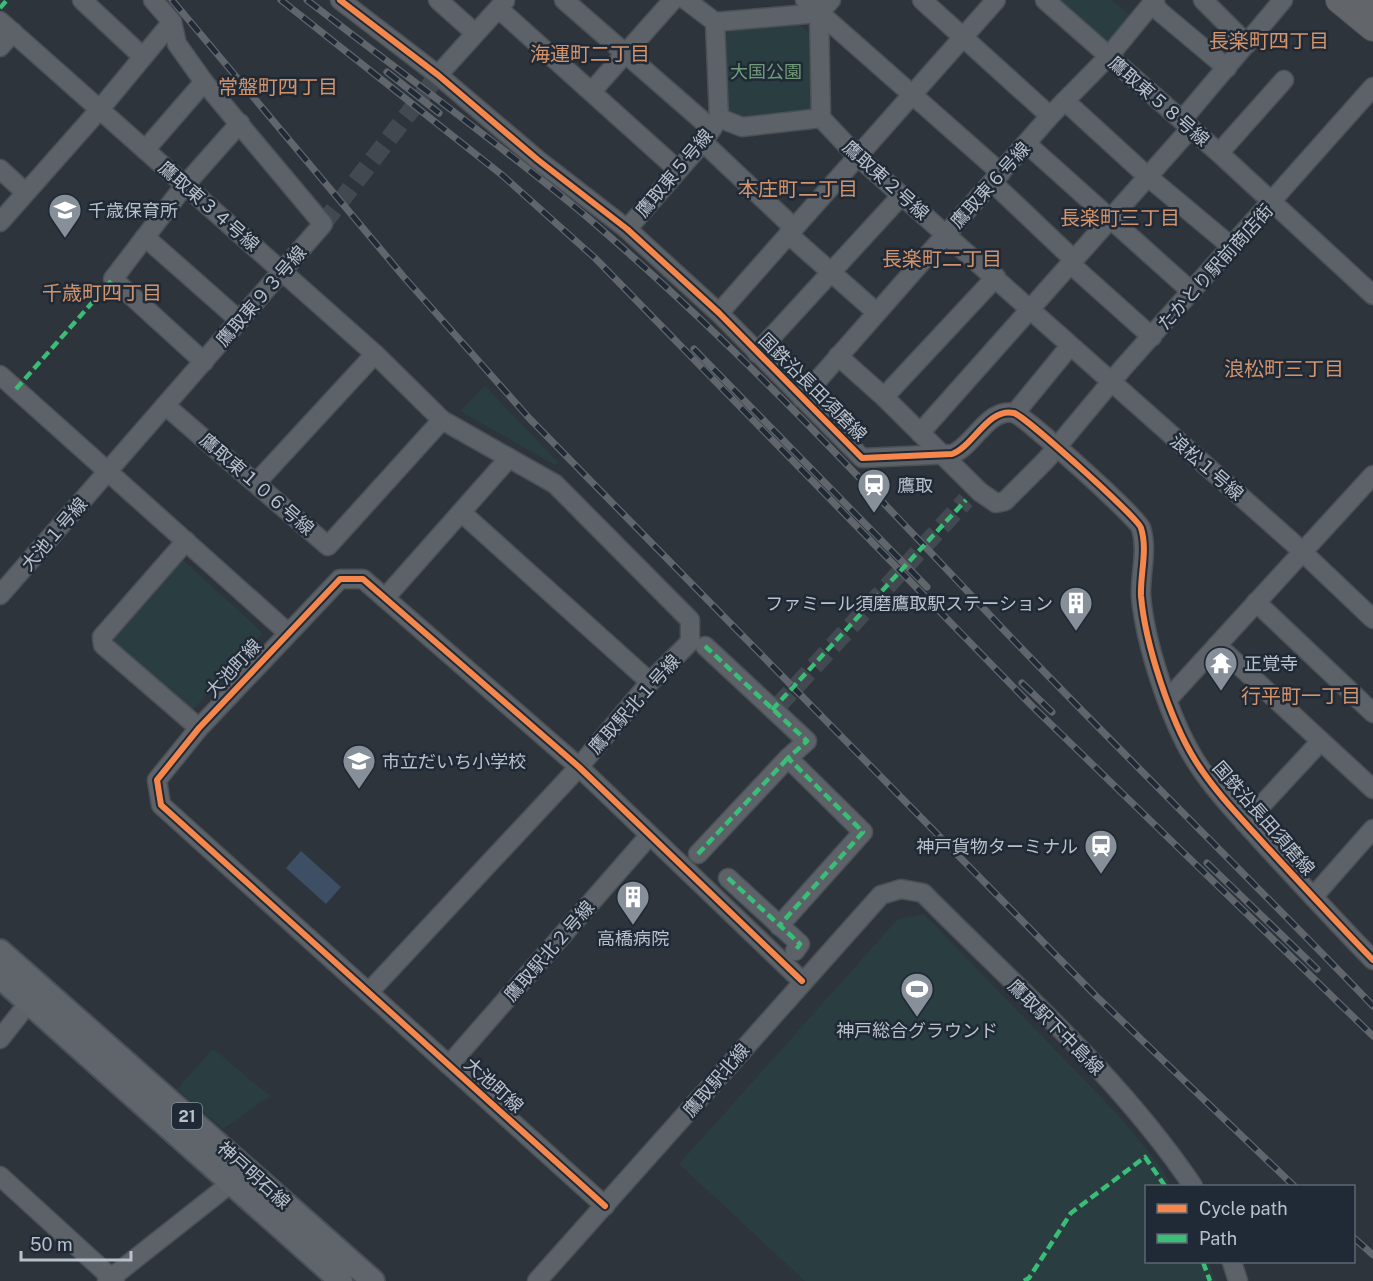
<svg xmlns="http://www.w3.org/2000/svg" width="1373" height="1281" font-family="'Public Sans','Noto Sans JP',sans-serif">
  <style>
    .green { fill: #2a3e41 }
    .water { fill: #3c4f65 }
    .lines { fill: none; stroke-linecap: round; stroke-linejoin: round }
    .minor-tunnel { stroke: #424951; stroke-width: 18; stroke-dasharray: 18 9; stroke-linecap: butt }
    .minor-casing { stroke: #4b5055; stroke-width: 21 }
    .major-casing { stroke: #4b5058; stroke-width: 26 }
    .highway-casing { stroke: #4a5057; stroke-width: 28 }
    .minor { stroke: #5d6269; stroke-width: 18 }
    .major { stroke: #5f656b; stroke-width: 22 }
    .highway { stroke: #626569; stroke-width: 26 }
    .rail-casing { stroke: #61666c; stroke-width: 7 }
    .rail { stroke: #202a36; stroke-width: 4.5; stroke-dasharray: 14; stroke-linecap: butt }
    .quiet { stroke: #3abd76; stroke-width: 4.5; stroke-dasharray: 9 4.5; stroke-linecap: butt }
    .cycleway-casing { stroke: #202a36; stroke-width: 10 }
    .cycleway { stroke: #f5874c; stroke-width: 6 }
    .labels { text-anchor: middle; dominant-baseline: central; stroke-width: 5; stroke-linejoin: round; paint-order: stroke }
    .shield { fill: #202a36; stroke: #8a939e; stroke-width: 1.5 }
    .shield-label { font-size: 16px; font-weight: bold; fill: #b8c0cb }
    .park-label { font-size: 18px; fill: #709b78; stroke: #202a36 }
    .street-label { font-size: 18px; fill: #b8c0cb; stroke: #202a36 }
    .poi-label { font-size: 18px; fill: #b8c0cb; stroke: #202a36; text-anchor: start }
    .neighbourhood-label { font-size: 20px; fill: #d3936b; stroke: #202a36 }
  </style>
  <rect width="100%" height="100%" fill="#2d343b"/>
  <g class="green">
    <path d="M1059,0H1112L1131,16L1108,43Z"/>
    <path d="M766,24H798C802,27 807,30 809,34C819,48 817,94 811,110L791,116L740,121L724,110L720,41L731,30Z"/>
    <path d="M485,386L558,462L555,465L460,411Z"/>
    <path d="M183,560L263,633L190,713L111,641Z"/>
    <path d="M924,914L1120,1117L1160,1166L1171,1186H1146V1262H1208L1216,1281H805L679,1164L898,919Z"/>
    <path d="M213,1049L270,1096L223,1129L177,1089Z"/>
  </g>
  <path class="water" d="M301,851L341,887L326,904L286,868Z"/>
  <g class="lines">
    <g class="minor-tunnel">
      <path d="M323,224L438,75"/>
      <path d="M778,706L966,500"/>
    </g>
    <g class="minor-casing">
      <g id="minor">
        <path d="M82,0L143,57"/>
        <path d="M340,0L438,75L538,160L627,229L719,313L862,458L952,454C973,447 988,407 1014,413C1025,416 1138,518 1141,528C1148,550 1140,574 1141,596C1145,643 1170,720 1195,760C1215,792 1242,819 1267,847C1302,885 1337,923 1373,960"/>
        <path d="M438,0L475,33"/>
        <path d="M564,0L712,129"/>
        <path d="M686,0L715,22"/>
        <path d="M805,0L1001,173"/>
        <path d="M922,0L1050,116"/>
        <path d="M1045,0L1219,153L1373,295"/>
        <path d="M1152,0L1159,11L1227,68"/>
        <path d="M1203,0L1247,44"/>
        <path d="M499,9L678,170"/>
        <path d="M819,13L821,118L856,155L1292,542L1373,619"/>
        <path d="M0,21L375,354L442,420L555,484L690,620V642L650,682L579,767L369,992"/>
        <path d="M0,47L13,32"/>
        <path d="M438,75L505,1"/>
        <path d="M592,91L673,0"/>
        <path d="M1065,101L1147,176L1232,247"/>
        <path d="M719,118L742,127L821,118"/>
        <path d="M1182,120L1283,0"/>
        <path d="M703,142L793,227"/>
        <path d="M1027,144L1192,292"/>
        <path d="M145,150L204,82"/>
        <path d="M1219,153L1284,80"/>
        <path d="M0,169L25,192"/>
        <path d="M993,183L1071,257L1075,268L1152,337"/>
        <path d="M0,222L100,109L172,22"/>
        <path d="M627,229L703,142L719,118L715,22L819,13L831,0"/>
        <path d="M788,234L876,312"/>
        <path d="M145,237L239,320"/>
        <path d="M719,313L996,0"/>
        <path d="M757,353L902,195"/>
        <path d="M838,356L884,397L980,492L996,503L1005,501L1046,460L1122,369L1373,87"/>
        <path d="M204,362L113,279L185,185L240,123"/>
        <path d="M0,375L287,632"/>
        <path d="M884,397L996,277"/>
        <path d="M802,398L1050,116L1108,57L1155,0"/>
        <path d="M166,406L328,546L442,420"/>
        <path d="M1015,413L1070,346"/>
        <path d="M920,433L1191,128"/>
        <path d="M256,483L375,354"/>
        <path d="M461,512L650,682"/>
        <path d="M186,541L102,637L103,645L199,728"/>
        <path d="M0,595L323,224L204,82L177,44L172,22L153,0"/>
        <path d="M385,598L509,458"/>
        <path d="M1256,602L1373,713"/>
        <path d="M1217,645L1373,789"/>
        <path d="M705,646L807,741L788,758L863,832L779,926"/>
        <path d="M1168,699L1373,475"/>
        <path d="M1245,823L1321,741"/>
        <path d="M698,854L788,758"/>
        <path d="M728,878L800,944L795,951"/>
        <path d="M1313,897L1373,829"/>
        <path d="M0,1039L37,992"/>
        <path d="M449,1065L649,836"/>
        <path d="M0,1176L115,1281"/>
        <path d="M605,1206L161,805L157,780L199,728L340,579H363L579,767L802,981"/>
        <path d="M1232,1262L1238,1281"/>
        <path d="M107,1281L240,1176"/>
        <path d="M537,1281L881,895L901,889L923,893C1016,987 1119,1076 1193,1186"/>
      </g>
    </g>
    <g class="major-casing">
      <g id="major">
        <path d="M0,951L373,1281"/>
        <path d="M0,977L341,1281"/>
      </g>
    </g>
    <g class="highway-casing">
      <g id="highway">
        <path d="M1339,0L1373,28"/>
        <path d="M1368,0L1373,4"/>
      </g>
    </g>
    <use href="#minor" class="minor"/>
    <use href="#major" class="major"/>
    <use href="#highway" class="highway"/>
    <g class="rail-casing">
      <g id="rail">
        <path d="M172,0L403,276L529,418L1096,996L1294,1186"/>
        <path d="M281,0L502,175L595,258L1031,705L1373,1036"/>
        <path d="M307,0C400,72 496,141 587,217C735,343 868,486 1001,627C1123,755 1250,878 1373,1006"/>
        <path d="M387,72L439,113"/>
        <path d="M694,349L927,587"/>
        <path d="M1022,683L1052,712"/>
        <path d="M1207,863L1317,969"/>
        <path d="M1354,1238L1373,1255"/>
      </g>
    </g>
    <use href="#rail" class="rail"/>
    <g class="quiet">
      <path d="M0,8L7,0"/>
      <path d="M16,389L113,279"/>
      <path d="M705,646L807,741L788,758L863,832L779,926"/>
      <path d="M772,710L966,500"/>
      <path d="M698,854L788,758"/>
      <path d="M728,878L800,944L795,951"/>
      <path d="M1203,1262L1210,1281"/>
      <path d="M1024,1281L1029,1278L1071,1213L1145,1157L1165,1186"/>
    </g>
    <g class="cycleway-casing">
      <g id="cycleway">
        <path d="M340,0L438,75L538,160L627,229L719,313L862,458L952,454C973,447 988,407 1014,413C1025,416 1138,518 1141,528C1148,550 1140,574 1141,596C1145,643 1170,720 1195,760C1215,792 1242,819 1267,847C1302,885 1337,923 1373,960"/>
        <path d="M605,1206L161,805L157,780L199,728L340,579H363L579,767L802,981"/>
      </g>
    </g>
    <use href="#cycleway" class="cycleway"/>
  </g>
  <defs>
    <g id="school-pin" transform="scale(1.725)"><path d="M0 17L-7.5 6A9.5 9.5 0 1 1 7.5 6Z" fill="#878f99" stroke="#202a36"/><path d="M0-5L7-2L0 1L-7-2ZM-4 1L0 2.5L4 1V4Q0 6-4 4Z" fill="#fff"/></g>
    <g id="station-pin" transform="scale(1.725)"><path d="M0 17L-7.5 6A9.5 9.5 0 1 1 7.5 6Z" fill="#878f99" stroke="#202a36"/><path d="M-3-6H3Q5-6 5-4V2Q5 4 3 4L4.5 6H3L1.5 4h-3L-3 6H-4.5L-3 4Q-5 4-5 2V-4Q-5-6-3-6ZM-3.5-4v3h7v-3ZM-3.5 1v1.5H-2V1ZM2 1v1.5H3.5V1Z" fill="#fff"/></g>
    <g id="building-pin" transform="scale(1.725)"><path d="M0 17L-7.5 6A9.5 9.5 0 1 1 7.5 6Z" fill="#878f99" stroke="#202a36"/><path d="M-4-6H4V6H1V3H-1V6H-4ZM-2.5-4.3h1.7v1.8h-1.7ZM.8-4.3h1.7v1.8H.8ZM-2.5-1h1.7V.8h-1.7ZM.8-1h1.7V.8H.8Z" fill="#fff"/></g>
    <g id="temple-pin" transform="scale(1.725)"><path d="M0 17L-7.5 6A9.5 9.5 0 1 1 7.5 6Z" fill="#878f99" stroke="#202a36"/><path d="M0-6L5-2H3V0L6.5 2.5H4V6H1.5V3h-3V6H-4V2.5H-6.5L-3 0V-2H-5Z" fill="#fff"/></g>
    <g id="stadium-pin" transform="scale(1.725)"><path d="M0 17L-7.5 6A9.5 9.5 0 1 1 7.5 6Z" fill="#878f99" stroke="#202a36"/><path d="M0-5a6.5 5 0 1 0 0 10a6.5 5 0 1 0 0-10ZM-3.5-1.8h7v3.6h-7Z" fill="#fff"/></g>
  </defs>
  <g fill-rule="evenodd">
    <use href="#school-pin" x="65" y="210"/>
    <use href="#station-pin" x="874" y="485"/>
    <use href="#building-pin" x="1076" y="603"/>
    <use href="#temple-pin" x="1221" y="663"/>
    <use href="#school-pin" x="359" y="761"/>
    <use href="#station-pin" x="1101" y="846"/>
    <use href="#building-pin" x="633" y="897"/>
    <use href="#stadium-pin" x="917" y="989"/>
  </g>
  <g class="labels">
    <rect class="shield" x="172" y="1103" width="30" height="26" rx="4.5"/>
    <g class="shield-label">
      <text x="187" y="1116">21</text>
    </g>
    <g class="park-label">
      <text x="766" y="71">大国公園</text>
    </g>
    <g class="street-label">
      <text transform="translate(1159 101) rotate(41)">鷹取東５８号線</text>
      <text transform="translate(674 173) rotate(-50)">鷹取東５号線</text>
      <text transform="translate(886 180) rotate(42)">鷹取東２号線</text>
      <text transform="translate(990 185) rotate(-48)">鷹取東６号線</text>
      <text transform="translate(209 206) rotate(41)">鷹取東３４号線</text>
      <text transform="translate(1215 267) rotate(-48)">たかとり駅前商店街</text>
      <text transform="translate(261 296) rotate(-49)">鷹取東９３号線</text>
      <text transform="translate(813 387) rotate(45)">国鉄沿長田須磨線</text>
      <text transform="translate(1207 467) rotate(41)">浪松１号線</text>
      <text transform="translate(257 484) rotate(41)">鷹取東１０６号線</text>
      <text transform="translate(54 534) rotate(-49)">大池１号線</text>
      <text transform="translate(233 668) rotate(-47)">大池町線</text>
      <text transform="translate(634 704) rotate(-48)">鷹取駅北１号線</text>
      <text transform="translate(1264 818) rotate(49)">国鉄沿長田須磨線</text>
      <text transform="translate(549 951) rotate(-49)">鷹取駅北２号線</text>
      <text transform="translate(1056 1027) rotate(45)">鷹取駅下中島線</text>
      <text transform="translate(716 1080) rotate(-49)">鷹取駅北線</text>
      <text transform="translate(494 1085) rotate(42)">大池町線</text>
      <text transform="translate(254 1175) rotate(42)">神戸明石線</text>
    </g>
    <g class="poi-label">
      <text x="88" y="210">千歳保育所</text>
      <text x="897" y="485">鷹取</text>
      <text x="1053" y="603" text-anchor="end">ファミール須磨鷹取駅ステーション</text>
      <text x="1244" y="663">正覚寺</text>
      <text x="382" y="761">市立だいち小学校</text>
      <text x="1078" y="846" text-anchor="end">神戸貨物ターミナル</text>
      <text x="633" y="938" text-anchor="middle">高橋病院</text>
      <text x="917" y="1030" text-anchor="middle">神戸総合グラウンド</text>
    </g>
    <g class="neighbourhood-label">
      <text x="1269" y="41">長楽町四丁目</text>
      <text x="590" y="54">海運町二丁目</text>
      <text x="278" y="87">常盤町四丁目</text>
      <text x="798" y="189">本庄町二丁目</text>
      <text x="1120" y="218">長楽町三丁目</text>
      <text x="942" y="259">長楽町二丁目</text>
      <text x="102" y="293">千歳町四丁目</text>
      <text x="1284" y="369">浪松町三丁目</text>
      <text x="1301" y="696">行平町一丁目</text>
    </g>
  </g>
  <rect x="1145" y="1185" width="210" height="78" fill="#202a36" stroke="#5d6672" stroke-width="1.5"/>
  <rect x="1157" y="1204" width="30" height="9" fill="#f5874c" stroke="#5d6672" stroke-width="1.5"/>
  <text x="1199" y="1215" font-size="18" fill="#b8c0cb">Cycle path</text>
  <rect x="1157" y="1234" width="30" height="9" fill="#3abd76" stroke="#5d6672" stroke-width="1.5"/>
  <text x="1199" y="1245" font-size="18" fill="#b8c0cb">Path</text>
  <path d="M21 1251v9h110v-9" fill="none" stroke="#b8c0cb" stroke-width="3"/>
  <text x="30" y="1251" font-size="18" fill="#b8c0cb" stroke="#202a36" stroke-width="4.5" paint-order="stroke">50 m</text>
</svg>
